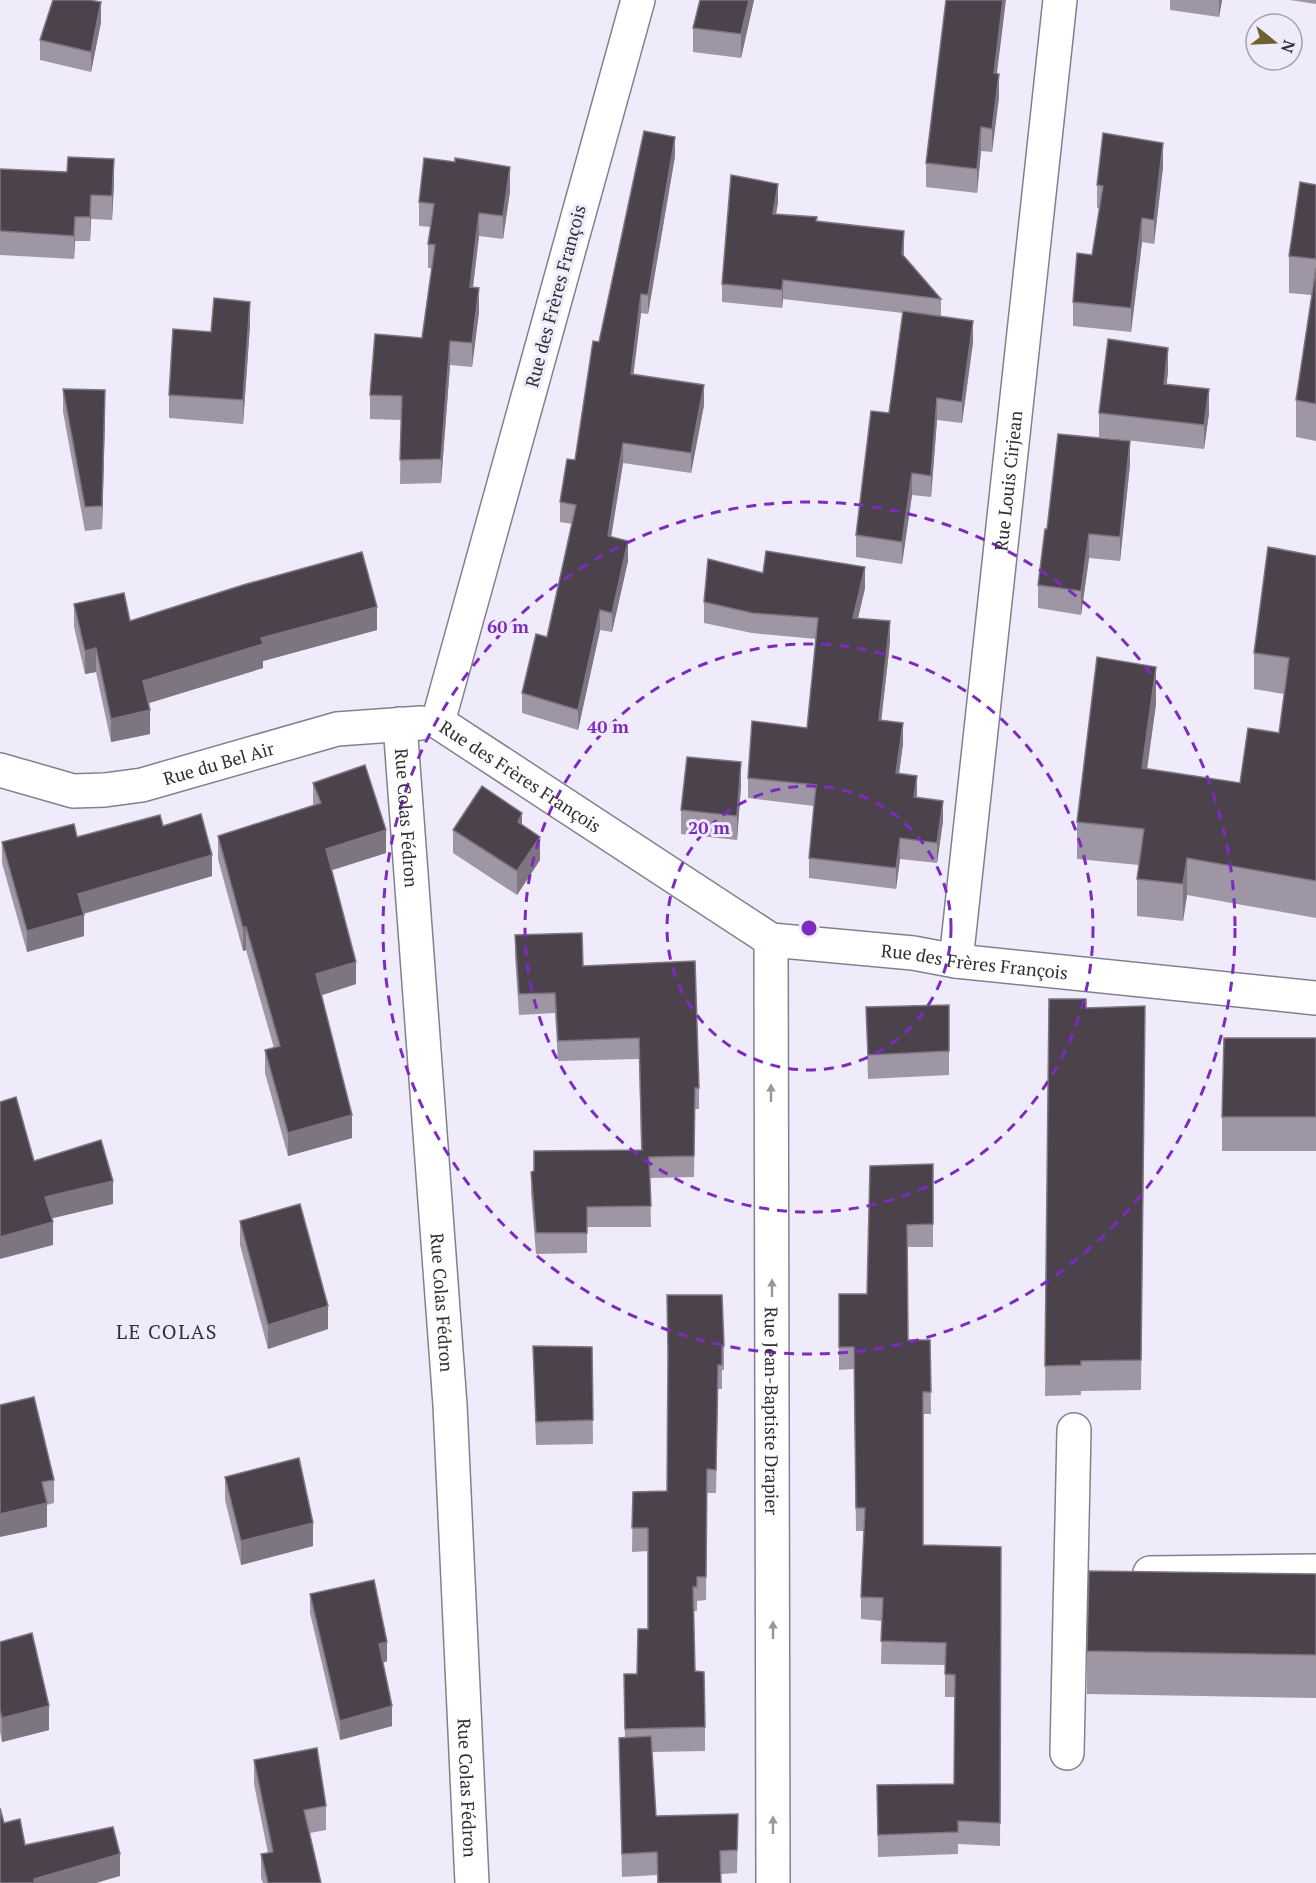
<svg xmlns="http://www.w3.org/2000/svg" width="1316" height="1883" font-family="'PT Serif',serif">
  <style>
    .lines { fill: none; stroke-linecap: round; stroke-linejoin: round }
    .street-casing { stroke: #83808e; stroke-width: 36 }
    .street { stroke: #fff; stroke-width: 33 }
    .wall { fill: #9e96a4 }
    .shaded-wall { fill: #7d7580 }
    .building { fill: #4c424c; stroke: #7d7580; stroke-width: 1.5 }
    .oneway { fill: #98979a }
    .ring { fill: none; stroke: #7b2cbf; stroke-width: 3; stroke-dasharray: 10 8 }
    .labels { text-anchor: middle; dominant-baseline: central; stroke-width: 6; stroke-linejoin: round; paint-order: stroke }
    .street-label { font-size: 18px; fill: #302f35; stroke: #efebfb }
    .neighbourhood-label { font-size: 20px; letter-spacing: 1.5px; fill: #302f35; stroke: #efebfb }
    .centre { fill: #7b2cbf; stroke: #efebfb; stroke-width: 3 }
    .ring-label { font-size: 18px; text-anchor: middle; font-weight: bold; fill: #7b2cbf; stroke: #efebfb; stroke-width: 6; stroke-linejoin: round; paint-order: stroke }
  </style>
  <rect width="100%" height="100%" fill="#efebfb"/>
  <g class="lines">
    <g class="street-casing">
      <g id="street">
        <path id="s1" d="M638,0L438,722L771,940L913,953L956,961L1316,998"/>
        <path id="s2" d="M400,724L450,1405L472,1883"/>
        <path id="s3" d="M0,770L73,791L105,790L142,785L337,729L421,723"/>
        <path id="s4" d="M771,940L773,1883"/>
        <path id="s5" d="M956,961L1060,0"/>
        <path d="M1150,1573L1316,1571"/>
        <path d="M1067,1753L1074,1430"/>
      </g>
    </g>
    <use href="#street" class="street"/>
  </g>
  <g class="wall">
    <path d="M700,0H754L741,58L693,52V28Z"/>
    <path d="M1170,0H1222L1219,17L1170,10Z"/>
    <path d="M1290,0H1316V4Z"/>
    <path d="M101,22L91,72L40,60V40Z"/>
    <path d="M997,74L999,97L992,152L981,151L977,193L926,187V163Z"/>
    <path d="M675,156L648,314L641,313L633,375L704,405L691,473L623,463L611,537L628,561L612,632L600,630L578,730L522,713V693L547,637L572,524L560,522V502L575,460L599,342Z"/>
    <path d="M1163,167L1154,244L1142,242L1131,332L1073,326V302L1092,255L1100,209L1097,208V185Z"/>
    <path d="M0,169L114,183L112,220L91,219L90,241H75L74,259L0,255Z"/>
    <path d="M1316,185V441L1296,437V400L1312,295L1289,293V256Z"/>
    <path d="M510,191L503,239L479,236L473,287L479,312L472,367L450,365L441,483L400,484L401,420L370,419V395L422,338L432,268H428V244L431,227L419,226V202Z"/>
    <path d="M778,202L776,214L817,221L904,249V256L941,299V317L973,342L962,423L937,420L931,497L912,495L902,564L856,557V535L889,413L903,313L783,299L782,308L722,302V284Z"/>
    <path d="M250,325L243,424L169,418V395L211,332Z"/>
    <path d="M1168,372L1166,384L1209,413L1204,449L1099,437V413Z"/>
    <path d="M63,389L105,413L102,529L85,531L63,412Z"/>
    <path d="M1130,464L1120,561L1089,558L1081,615L1038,608V585L1047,529Z"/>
    <path d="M1316,556V918L1187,895L1183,921L1137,916V879L1139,865L1077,859V822L1156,704L1147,769L1240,783L1279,733L1284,694L1254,689V653Z"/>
    <path d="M763,573L865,588L858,618L890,642L881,720L903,744L899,774L917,797L943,821L937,863L900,859L896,889L809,878V858L814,806L748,798V778L807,728L816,639L752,633L704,623V602Z"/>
    <path d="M74,604L130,621L377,630L263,661V668L148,703L150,734L111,742L96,672L85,674L74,627Z"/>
    <path d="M313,783L386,853L332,870L356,984L322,995L352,1138L288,1156L265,1073V1050L274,1048L246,950L243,951L218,859V836L313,806Z"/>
    <path d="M741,786L737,840L681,834V810Z"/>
    <path d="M522,825L540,860L517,895L453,853V830Z"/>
    <path d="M163,826L212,876L84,914V936L27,952L2,863V842L77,837Z"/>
    <path d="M515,935L583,966L699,1088V1109H695L694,1177L650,1178L651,1227H587V1253L536,1254L531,1193V1172L641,1150L639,1059L558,1061L555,1013L519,1015L515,956Z"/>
    <path d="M1049,999L1086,1008L1145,1036L1141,1390L1081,1391V1395L1045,1396Z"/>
    <path d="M949,1005V1075L868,1079L866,1007Z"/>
    <path d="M1316,1038V1151H1222V1117Z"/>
    <path d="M933,1164V1247H907L908,1340H930L931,1414H923V1545L1001,1547L1000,1846L958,1844V1854L878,1857L877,1785L954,1784L955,1697H945V1665L881,1664L882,1621L861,1619V1597L864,1531H856L854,1369L839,1370V1294H867Z"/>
    <path d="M240,1221L328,1329L268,1349L240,1245Z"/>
    <path d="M667,1295L724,1346V1370H722V1389H718L716,1493H707L706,1600L697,1601V1611H694L695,1671L705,1727V1751L652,1752L656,1816L738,1814L737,1873L721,1874V1883H657V1875L622,1877L619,1738L625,1737L624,1674H637L648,1629V1551L632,1552L633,1492L667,1491L668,1370Z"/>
    <path d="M533,1346L592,1347L593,1444L536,1445Z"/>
    <path d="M0,1405L54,1480V1503L47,1505V1527Z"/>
    <path d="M225,1477L313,1546L241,1565L225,1500Z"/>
    <path d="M1316,1574V1698L1087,1694V1651Z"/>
    <path d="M310,1594L387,1661L383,1663L392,1726L340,1740L310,1613Z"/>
    <path d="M0,1642L49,1730L2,1742L0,1732Z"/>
    <path d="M254,1760L326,1806V1830L310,1833L321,1883H263L261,1878V1854L268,1853L254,1784Z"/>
  </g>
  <g class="shaded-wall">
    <path d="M749,0H754L741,58V34Z"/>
    <path d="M1003,0H1006L994,97V73Z"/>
    <path d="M1219,0H1222L1219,17Z"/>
    <path d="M101,2V22L91,72V52Z"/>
    <path d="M999,74V97L992,152V129Z"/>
    <path d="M981,127V151L977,193V169Z"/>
    <path d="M675,137V156L648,314V295Z"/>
    <path d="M1163,143V167L1154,244V220Z"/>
    <path d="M114,159V183L112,220V196Z"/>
    <path d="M510,167V191L503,239V216Z"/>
    <path d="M778,184V202L773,232V214Z"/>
    <path d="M91,195V219L90,241V217Z"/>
    <path d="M479,213V236L470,311V287Z"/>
    <path d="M75,217V241L74,259V236Z"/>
    <path d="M1142,218V242L1131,332V308Z"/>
    <path d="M904,231V249L902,272V254Z"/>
    <path d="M783,280V299L782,308V290Z"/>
    <path d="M479,288V312L472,367V343Z"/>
    <path d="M641,294V313L631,394V374Z"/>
    <path d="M250,302V325L243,424V400Z"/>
    <path d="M973,321V342L962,423V402Z"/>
    <path d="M450,341V365L441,483V459Z"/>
    <path d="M1168,348V372L1164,408V384Z"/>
    <path d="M704,385V405L691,473V453Z"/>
    <path d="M1209,389V413L1204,449V425Z"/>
    <path d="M105,390V413L102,529V506Z"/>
    <path d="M937,398V420L931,497V476Z"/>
    <path d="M1130,441V464L1120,561V537Z"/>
    <path d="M623,443V463L608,556V536Z"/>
    <path d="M912,473V495L902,564V542Z"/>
    <path d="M1089,534V558L1081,615V591Z"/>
    <path d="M628,541V561L612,632V613Z"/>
    <path d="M865,567V588L853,639V618Z"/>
    <path d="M377,607V630L263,661V668L143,705V681L261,638Z"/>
    <path d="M600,610V630L578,730V710Z"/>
    <path d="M890,621V642L879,741V720Z"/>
    <path d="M96,648V672L85,674V651Z"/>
    <path d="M1156,667V704L1142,805V768Z"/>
    <path d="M150,710V734L111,742V719Z"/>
    <path d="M903,723V744L896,794V773Z"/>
    <path d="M741,762V786L737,840V816Z"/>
    <path d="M917,776V797L914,818V797Z"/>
    <path d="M943,801V821L937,863V843Z"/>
    <path d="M522,813V836L518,822Z"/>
    <path d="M386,830V853L326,872V849Z"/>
    <path d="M540,837V860L517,895V871Z"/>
    <path d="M900,838V859L896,889V868Z"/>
    <path d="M212,855V876L78,915V894Z"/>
    <path d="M1187,858V895L1183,921V884Z"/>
    <path d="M84,915V936L27,952V931Z"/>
    <path d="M246,927V950L243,951V928Z"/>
    <path d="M356,962V984L316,997V974Z"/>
    <path d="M352,1115V1138L288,1156V1133Z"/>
    <path d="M113,1181V1204L45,1220V1197Z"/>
    <path d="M53,1222V1245L0,1259V1237Z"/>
    <path d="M328,1306V1329L268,1349V1325Z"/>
    <path d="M47,1503V1527L0,1537V1514Z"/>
    <path d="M313,1523V1546L241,1565V1541Z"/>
    <path d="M387,1642V1661L379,1664V1644Z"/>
    <path d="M49,1706V1730L2,1742V1718Z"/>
    <path d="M392,1706V1726L340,1740V1721Z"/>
    <path d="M120,1854V1876L96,1883H34V1879Z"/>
  </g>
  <g class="building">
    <path d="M53,0H89L101,2L91,52L40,40Z"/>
    <path d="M700,0H749L741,34L693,28Z"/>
    <path d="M946,0H1003L994,73L999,74L992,129L981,127L977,169L926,163Z"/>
    <path d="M644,131L675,137L648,295L641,294L631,374L704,385L691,453L623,443L608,536L628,541L612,613L600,610L578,710L522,693L536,634L547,637L576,505L560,502L567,459L575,460L593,341L599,342Z"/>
    <path d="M1103,133L1163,143L1154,220L1142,218L1131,308L1073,302L1077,253L1092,255L1103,186L1097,185Z"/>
    <path d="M68,157L114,159L112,196L91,195L90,217H75L74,236L0,231V169L67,172Z"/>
    <path d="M424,158L455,162V158L510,167L503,216L479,213L470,287L479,288L472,343L450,341L441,459L400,460L402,396L370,395L375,334L422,338L435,245L428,244L434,204L419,202Z"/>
    <path d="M731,175L778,184L773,214L817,217L816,221L904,231L902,254L941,299L783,280L782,290L722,284Z"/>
    <path d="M1300,182L1316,185V259L1289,256Z"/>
    <path d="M1316,268V404L1296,400Z"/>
    <path d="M214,298L250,302L243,400L169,395L173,329L211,332Z"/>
    <path d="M903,311L973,321L962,402L937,398L931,476L912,473L902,542L856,535L871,411L889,413Z"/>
    <path d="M1108,339L1168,348L1164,384L1209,389L1204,425L1099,413Z"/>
    <path d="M63,389L105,390L102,506L85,507Z"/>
    <path d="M1058,434L1130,441L1120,537L1089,534L1081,591L1038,585L1045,529H1047Z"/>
    <path d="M1268,547L1316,556V881L1187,858L1183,884L1137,879L1144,829L1077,822L1097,657L1156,667L1142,768L1240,783L1248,728L1279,733L1289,658L1254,653Z"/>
    <path d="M766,551L865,567L853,618L890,621L879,720L903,723L896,773L917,776L914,797L943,801L937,843L900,838L896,868L809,858L816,785L748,778L752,721L807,728L818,618L752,613L704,602L708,559L763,573Z"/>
    <path d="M362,552L377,607L261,638L263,644L143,681L150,710L111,719L96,648L85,651L74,604L124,593L130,621L243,585Z"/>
    <path d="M687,757L741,762L737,816L681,810Z"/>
    <path d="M365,765L386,830L326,849L356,962L316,974L352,1115L288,1133L265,1050L280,1046L246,927L243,928L218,836L321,803L313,783Z"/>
    <path d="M482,786L522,813L518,822L540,837L517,871L453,830Z"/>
    <path d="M201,814L212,855L78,894L84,915L27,931L2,842L74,824L77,837L160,815L163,826Z"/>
    <path d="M582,933L583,966L695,961L699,1088H695L694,1156L649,1157L651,1206L587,1207V1233H536L531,1172L534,1171V1151L642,1150L639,1038L558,1041L555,993L519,994L515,935Z"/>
    <path d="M1049,999H1086V1008L1145,1006L1141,1360L1081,1361V1365L1045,1366Z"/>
    <path d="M949,1005V1051L868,1055L866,1007Z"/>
    <path d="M1224,1038H1316V1117H1222Z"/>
    <path d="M16,1097L34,1161L101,1140L113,1181L45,1197L53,1222L0,1237V1102Z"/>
    <path d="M933,1164V1224L907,1225L908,1340H930L931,1392H923V1545L1001,1547L1000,1823L958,1821V1832L878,1835L877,1785L954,1784L955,1675L945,1674L946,1643L881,1641L883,1598L861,1597L865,1508H856L854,1347H839V1294H867L870,1166Z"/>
    <path d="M300,1204L328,1306L268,1325L240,1221Z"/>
    <path d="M667,1295H722L724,1346H722V1365H718L716,1470L707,1469L706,1577H697V1587H693L695,1671L704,1672L705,1727L625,1729L624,1674H637L638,1629H648V1528H632L633,1492L667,1491L668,1352Z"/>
    <path d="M533,1346L592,1347L593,1420L536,1422Z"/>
    <path d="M34,1397L54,1480L42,1482L47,1503L0,1514V1405Z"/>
    <path d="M299,1458L313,1523L241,1541L225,1477Z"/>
    <path d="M1089,1571L1316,1574V1655L1087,1651Z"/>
    <path d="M374,1580L387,1642L379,1644L392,1706L340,1721L310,1594Z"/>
    <path d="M32,1633L49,1706L2,1718L0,1709V1642Z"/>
    <path d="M651,1736L656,1816L738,1814L737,1850L720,1851L721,1883H658L657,1852L622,1854L619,1738Z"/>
    <path d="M317,1748L326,1806L304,1810L321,1883H268L261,1854L273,1852L254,1760Z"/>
    <path d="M0,1808L4,1823L20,1819L25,1845L113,1827L120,1854L34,1879V1883H0Z"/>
  </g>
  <defs><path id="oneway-solid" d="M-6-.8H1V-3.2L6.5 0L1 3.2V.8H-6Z" transform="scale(1.5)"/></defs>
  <g class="oneway">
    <use href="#oneway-solid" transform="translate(771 1093) rotate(-90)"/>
    <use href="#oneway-solid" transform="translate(772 1288) rotate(-90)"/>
    <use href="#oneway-solid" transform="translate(773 1630) rotate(-90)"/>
    <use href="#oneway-solid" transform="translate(773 1825) rotate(-90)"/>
  </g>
  <g class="ring">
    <circle cx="809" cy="928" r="142"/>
    <circle cx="809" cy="928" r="284"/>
    <circle cx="809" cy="928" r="426"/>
  </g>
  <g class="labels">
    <g class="street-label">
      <text transform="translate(555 296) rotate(-75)">Rue des Frères François</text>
      <text stroke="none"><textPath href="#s5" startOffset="483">Rue Louis Cirjean</textPath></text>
      <text stroke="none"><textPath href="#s3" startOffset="225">Rue du Bel Air</textPath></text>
      <text stroke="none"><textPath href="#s1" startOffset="848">Rue des Frères François</textPath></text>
      <text stroke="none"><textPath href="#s2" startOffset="94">Rue Colas Fédron</textPath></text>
      <text stroke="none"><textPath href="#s1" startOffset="1352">Rue des Frères François</textPath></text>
      <text stroke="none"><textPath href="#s2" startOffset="580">Rue Colas Fédron</textPath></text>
      <text stroke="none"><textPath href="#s4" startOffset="471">Rue Jean-Baptiste Drapier</textPath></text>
      <text stroke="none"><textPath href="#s2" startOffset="1066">Rue Colas Fédron</textPath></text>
    </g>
    <g class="neighbourhood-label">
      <text x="167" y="1331">LE COLAS</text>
    </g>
  </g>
  <circle cx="809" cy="928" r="9" class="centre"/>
  <g class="ring-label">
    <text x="508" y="633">60 m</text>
    <text x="608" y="733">40 m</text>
    <text x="709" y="834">20 m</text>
  </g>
  <g transform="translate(1274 42) rotate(108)"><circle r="28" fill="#efebfb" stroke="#a3a0ac" stroke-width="1.5"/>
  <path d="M0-4.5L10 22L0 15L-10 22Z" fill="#6e612e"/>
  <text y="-9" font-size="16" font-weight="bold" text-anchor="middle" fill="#302f35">N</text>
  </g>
</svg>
